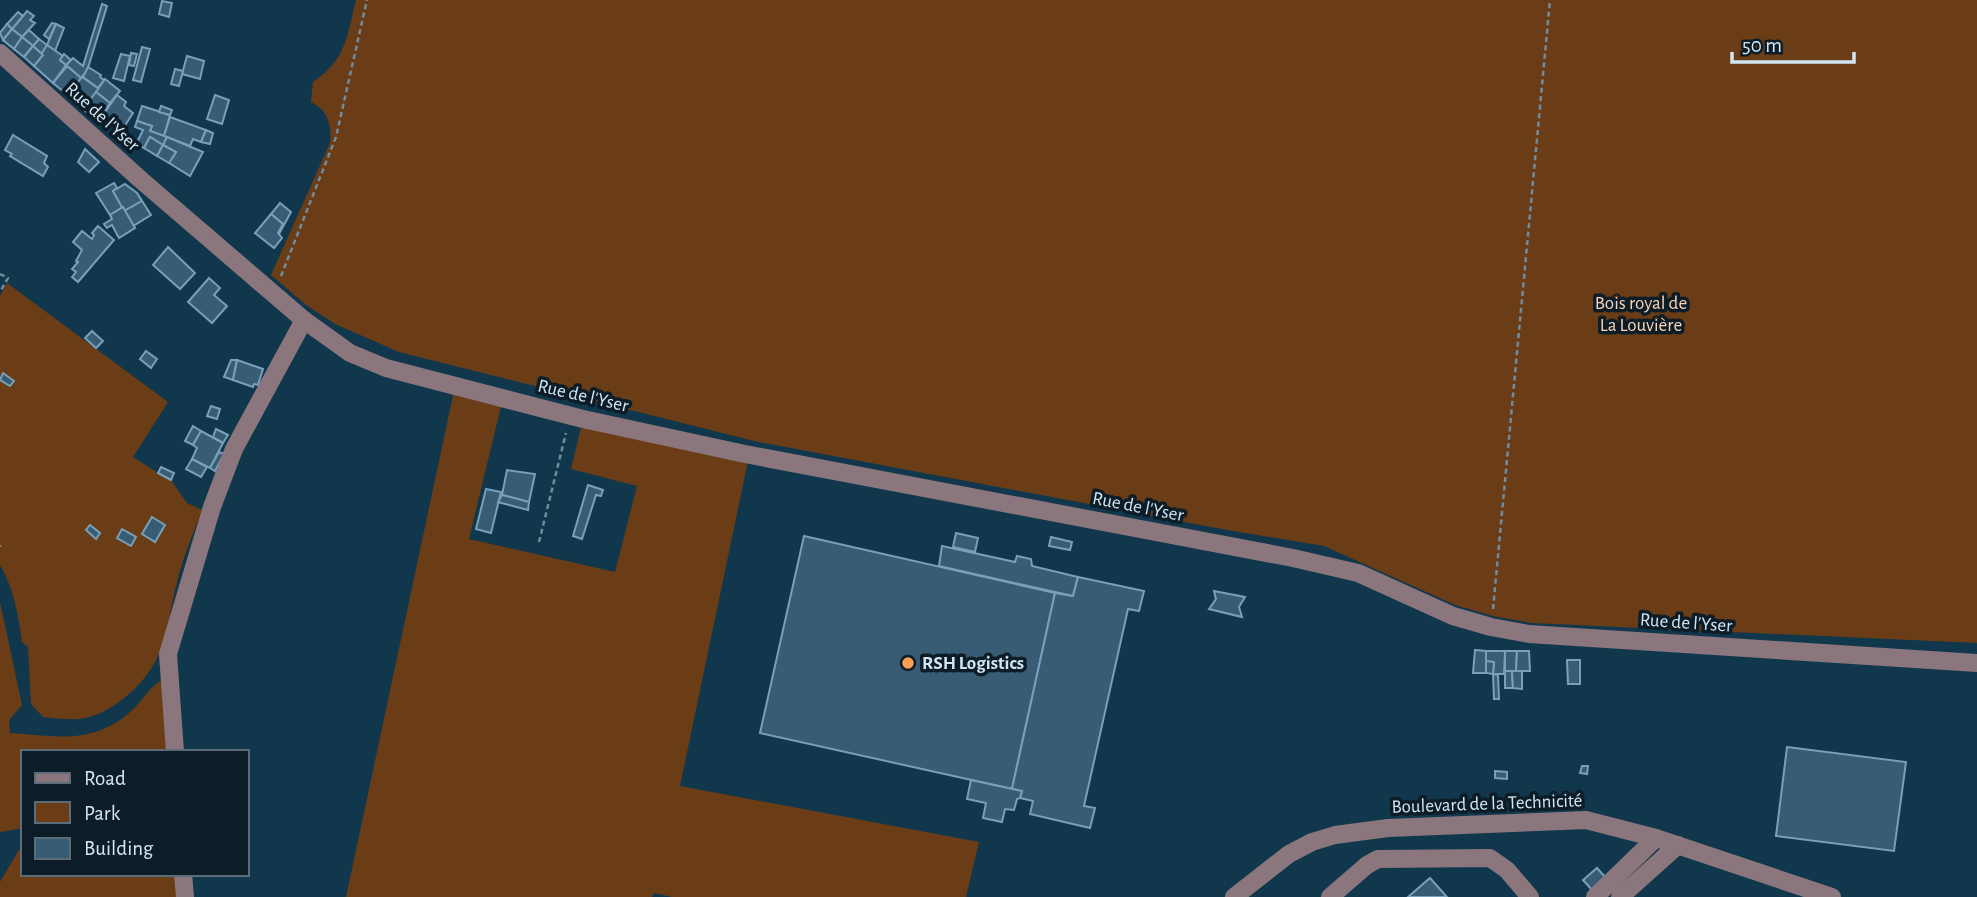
<svg xmlns="http://www.w3.org/2000/svg" width="1977" height="897" font-family="'Alegreya Sans',sans-serif">
  <style>
    .green { fill: #6a3d16 }
    .building { fill: #375c74; stroke: #78a0ba; stroke-width: 2 }
    .lines { fill: none; stroke-linecap: round; stroke-linejoin: round }
    .path { stroke: #708d9f; stroke-width: 2.5; stroke-dasharray: 5 3.5; stroke-linecap: butt }
    .minor { stroke: #8a767c; stroke-width: 18 }
    .poi-dot { fill: #fb9e52; stroke: #0d1d27; stroke-width: 2.5 }
    .labels { text-anchor: middle; dominant-baseline: central; stroke-width: 7; stroke-linejoin: round; paint-order: stroke }
    .street-label { font-size: 19px; fill: #d1e5f3; stroke: #0d1d27 }
    .park-label { font-size: 19px; fill: #fcd4b7; stroke: #0d1d27 }
    .poi-label { font-size: 19px; font-weight: bold; fill: #d1e5f3; stroke: #0d1d27; text-anchor: start }
  </style>
  <rect width="100%" height="100%" fill="#11374d"/>
  <g class="green">
    <path d="M356,0H1977V643L1531,623L1493,616L1455,605L1324,546L1227,530L754,441L399,352L335,324L306,305L271,275L330,143C332,125 328,110 311,102L313,82C346,60 347,36 356,0Z"/>
    <path d="M7,283L168,402L133,457L172,482L187,503L202,510C193,534 183,557 177,582C171,604 169,629 160,651C149,681 117,710 86,718C72,721 57,718 43,717L31,704L28,647L22,642C18,614 14,589 0,565V296Z"/>
    <path d="M455,386L503,398L469,539L615,572L637,486L571,469L583,419L748,461L680,786L979,842L966,897H672L654,893L652,897H346Z"/>
    <path d="M0,602L22,705L9,720L10,733C56,736 91,745 129,713C142,702 148,687 164,679L170,752H23V828L0,832Z"/>
    <path d="M23,843V874H178L180,897H0V882Z"/>
  </g>
  <g class="building">
    <path d="M162,1L172,3L169,17L159,14Z"/>
    <path d="M102,4L107,6L87,71L81,78L66,65L73,58L83,66Z"/>
    <path d="M27,11L34,16L30,20L35,23L22,37L12,29Z"/>
    <path d="M18,12L23,16L12,29L7,24Z"/>
    <path d="M52,23L56,24L49,39L44,35Z"/>
    <path d="M7,24L12,29L3,40L0,33Z"/>
    <path d="M56,24L64,28L55,51L47,45L43,55L33,46L39,39L47,45Z"/>
    <path d="M12,29L22,37L14,49L3,40Z"/>
    <path d="M29,30L39,39L33,46L22,37Z"/>
    <path d="M22,37L33,46L24,57L14,49Z"/>
    <path d="M47,45L63,56L60,60L66,65L53,83L34,66Z"/>
    <path d="M33,46L43,55L34,66L24,57Z"/>
    <path d="M142,47L150,49L141,82L133,80Z"/>
    <path d="M131,53L137,54L134,66L129,65Z"/>
    <path d="M64,54L71,60L66,65L60,60Z"/>
    <path d="M121,54L130,56L124,81L113,78Z"/>
    <path d="M187,56L204,61L200,79L182,74Z"/>
    <path d="M67,66L81,78L68,95L53,83Z"/>
    <path d="M88,67L101,75L100,77L104,80L98,88L83,77Z"/>
    <path d="M175,69L183,71L179,86L171,84Z"/>
    <path d="M82,77L99,89L83,109L68,95Z"/>
    <path d="M105,79L120,91L110,103L96,92Z"/>
    <path d="M96,92L110,103L98,121L83,109Z"/>
    <path d="M117,95L126,102L124,106L133,113L122,130L103,115Z"/>
    <path d="M215,95L229,100L222,124L207,119Z"/>
    <path d="M142,106L170,115L164,136L150,131L152,126L137,121Z"/>
    <path d="M161,106L172,110L170,115L159,112Z"/>
    <path d="M170,117L206,130L201,142L193,139L190,146L164,136Z"/>
    <path d="M137,121L152,126L150,131L167,137L163,145L150,137L144,148L136,144L143,130L135,127Z"/>
    <path d="M206,130L213,133L210,144L201,142Z"/>
    <path d="M13,135L47,156L44,163L48,167L43,176L10,156L12,154L5,150Z"/>
    <path d="M150,137L163,145L157,156L144,148Z"/>
    <path d="M167,137L203,152L190,176L169,163L176,152L163,145Z"/>
    <path d="M163,145L176,152L169,163L157,156Z"/>
    <path d="M85,149L99,162L89,172L78,162Z"/>
    <path d="M114,183L117,188L113,191L123,207L110,215L96,193Z"/>
    <path d="M125,184L137,193L142,201L124,211L113,191Z"/>
    <path d="M142,201L151,215L133,226L124,211Z"/>
    <path d="M280,203L291,212L279,234L283,224L271,214Z"/>
    <path d="M123,207L135,228L119,238L112,225L107,228L104,224L112,219L110,215Z"/>
    <path d="M271,214L283,224L278,233L282,238L274,248L255,233Z"/>
    <path d="M98,226L114,240L78,282L72,277L76,272L72,269L78,262L76,261L82,250L73,242L82,231L92,239L94,235L92,233Z"/>
    <path d="M168,247L195,273L180,289L153,265Z"/>
    <path d="M209,278L220,288L214,295L227,306L212,323L188,302Z"/>
    <path d="M92,331L103,341L96,348L85,338Z"/>
    <path d="M146,351L157,359L151,368L140,359Z"/>
    <path d="M231,360H237L233,380L224,377Z"/>
    <path d="M237,360L263,369L258,385L254,384L253,387L233,380Z"/>
    <path d="M3,373L14,381L10,386L0,380Z"/>
    <path d="M211,406L220,409L217,419L207,416Z"/>
    <path d="M193,426L201,431L193,445L185,441Z"/>
    <path d="M216,429L228,435L223,443L213,437Z"/>
    <path d="M201,431L223,443L210,468L192,459L197,448L193,445Z"/>
    <path d="M219,452L224,454L215,471L210,468Z"/>
    <path d="M192,459L207,467L201,477L186,469Z"/>
    <path d="M161,467L174,473L171,480L158,473Z"/>
    <path d="M507,470L535,474L529,502L502,495Z"/>
    <path d="M588,485L603,490L601,496L596,495L582,539L573,536Z"/>
    <path d="M486,489L501,492L491,533L476,529Z"/>
    <path d="M502,495L529,502L528,510L498,502Z"/>
    <path d="M152,517L165,525L155,542L142,534Z"/>
    <path d="M90,525L100,533L96,539L86,530Z"/>
    <path d="M122,529L136,537L131,546L117,538Z"/>
    <path d="M956,533L978,538L975,552L953,547Z"/>
    <path d="M804,536L1055,593L1012,789L760,733Z"/>
    <path d="M1051,537L1072,542L1070,550L1049,546Z"/>
    <path d="M942,546L1015,562L1017,556L1031,559L1032,566L1078,577L1073,596L939,566Z"/>
    <path d="M1078,577L1144,591L1139,611L1128,609L1084,806L1095,808L1090,828L1030,814L1033,801L1020,798L1022,791L1012,789L1055,593L1073,596Z"/>
    <path d="M1214,591L1245,597L1239,607L1242,617L1209,609L1216,599Z"/>
    <path d="M1475,650L1486,651V673H1473Z"/>
    <path d="M1486,651H1505L1504,674H1493L1494,662L1486,661Z"/>
    <path d="M1505,651H1517L1516,671H1505Z"/>
    <path d="M1517,651H1529L1530,671H1516Z"/>
    <path d="M1567,660H1580V684H1568Z"/>
    <path d="M1486,661L1494,662L1493,674L1486,673Z"/>
    <path d="M1505,671H1512L1513,688H1505Z"/>
    <path d="M1512,671H1522V689L1513,688Z"/>
    <path d="M1493,674L1498,675L1499,699H1494Z"/>
    <path d="M1787,747L1906,762L1894,851L1776,836Z"/>
    <path d="M1582,766H1588L1587,774L1580,773Z"/>
    <path d="M1495,771L1507,772V779L1495,778Z"/>
    <path d="M971,780L1022,791L1020,798L1017,799L1014,810L1005,809L1002,822L983,818L986,803L967,799Z"/>
    <path d="M1597,868L1607,879L1593,891L1583,880Z"/>
    <path d="M1430,878L1447,897H1408Z"/>
  </g>
  <g class="lines">
    <g class="path">
      <path d="M0,274L8,278L0,292"/>
      <path d="M281,276L336,137L367,0"/>
      <path d="M539,542L566,433"/>
      <path d="M0,545V547"/>
      <path d="M1493,609L1550,0"/>
    </g>
    <g class="minor">
      <path d="M0,53L141,180L304,320L350,353L386,368L583,419L745,454L1293,558L1358,573L1453,616L1491,627L1529,634L1977,663"/>
      <path d="M175,752L168,654L212,507L234,449L304,320"/>
      <path d="M183,874L185,897"/>
      <path d="M1234,897L1289,854L1312,842L1335,835L1388,828L1586,820L1656,838L1832,897"/>
      <path d="M1330,897L1367,865L1378,859L1490,858L1507,870L1530,897"/>
      <path d="M1595,897L1656,838"/>
      <path d="M1620,897L1678,845"/>
    </g>
  </g>
  <circle class="poi-dot" cx="908" cy="663" r="7"/>
  <g class="labels">
    <g class="street-label">
      <text transform="translate(102 117) rotate(42)">Rue de l'Yser</text>
      <text transform="translate(583 396) rotate(13)">Rue de l'Yser</text>
      <text transform="translate(1138 507) rotate(11)">Rue de l'Yser</text>
      <text transform="translate(1686 623) rotate(4)">Rue de l'Yser</text>
      <text transform="translate(1487 804) rotate(-2)">Boulevard de la Technicité</text>
    </g>
    <g class="park-label">
      <text x="1641" y="303">Bois royal de<tspan x="1641" dy="22">La Louvière</tspan></text>
    </g>
    <g class="poi-label">
      <text x="922" y="663">RSH Logistics</text>
    </g>
  </g>
  <rect x="21" y="750" width="228" height="126" fill="#0d1d27" stroke="#5b6d79" stroke-width="2"/>
  <rect x="35" y="773" width="35" height="10" fill="#8a767c" stroke="#5b6d79" stroke-width="2"/>
  <text x="84" y="785" font-size="21" fill="#d1e5f3">Road</text>
  <rect x="35" y="802" width="35" height="21" fill="#6a3d16" stroke="#5b6d79" stroke-width="2"/>
  <text x="84" y="820" font-size="21" fill="#d1e5f3">Park</text>
  <rect x="35" y="838" width="35" height="21" fill="#375c74" stroke="#5b6d79" stroke-width="2"/>
  <text x="84" y="855" font-size="21" fill="#d1e5f3">Building</text>
  <path d="M1732 52v10h122v-10" fill="none" stroke="#d1e5f3" stroke-width="3.5"/>
  <text x="1742" y="52" font-size="21" fill="#d1e5f3" stroke="#0d1d27" stroke-width="5" paint-order="stroke">50 m</text>
</svg>
